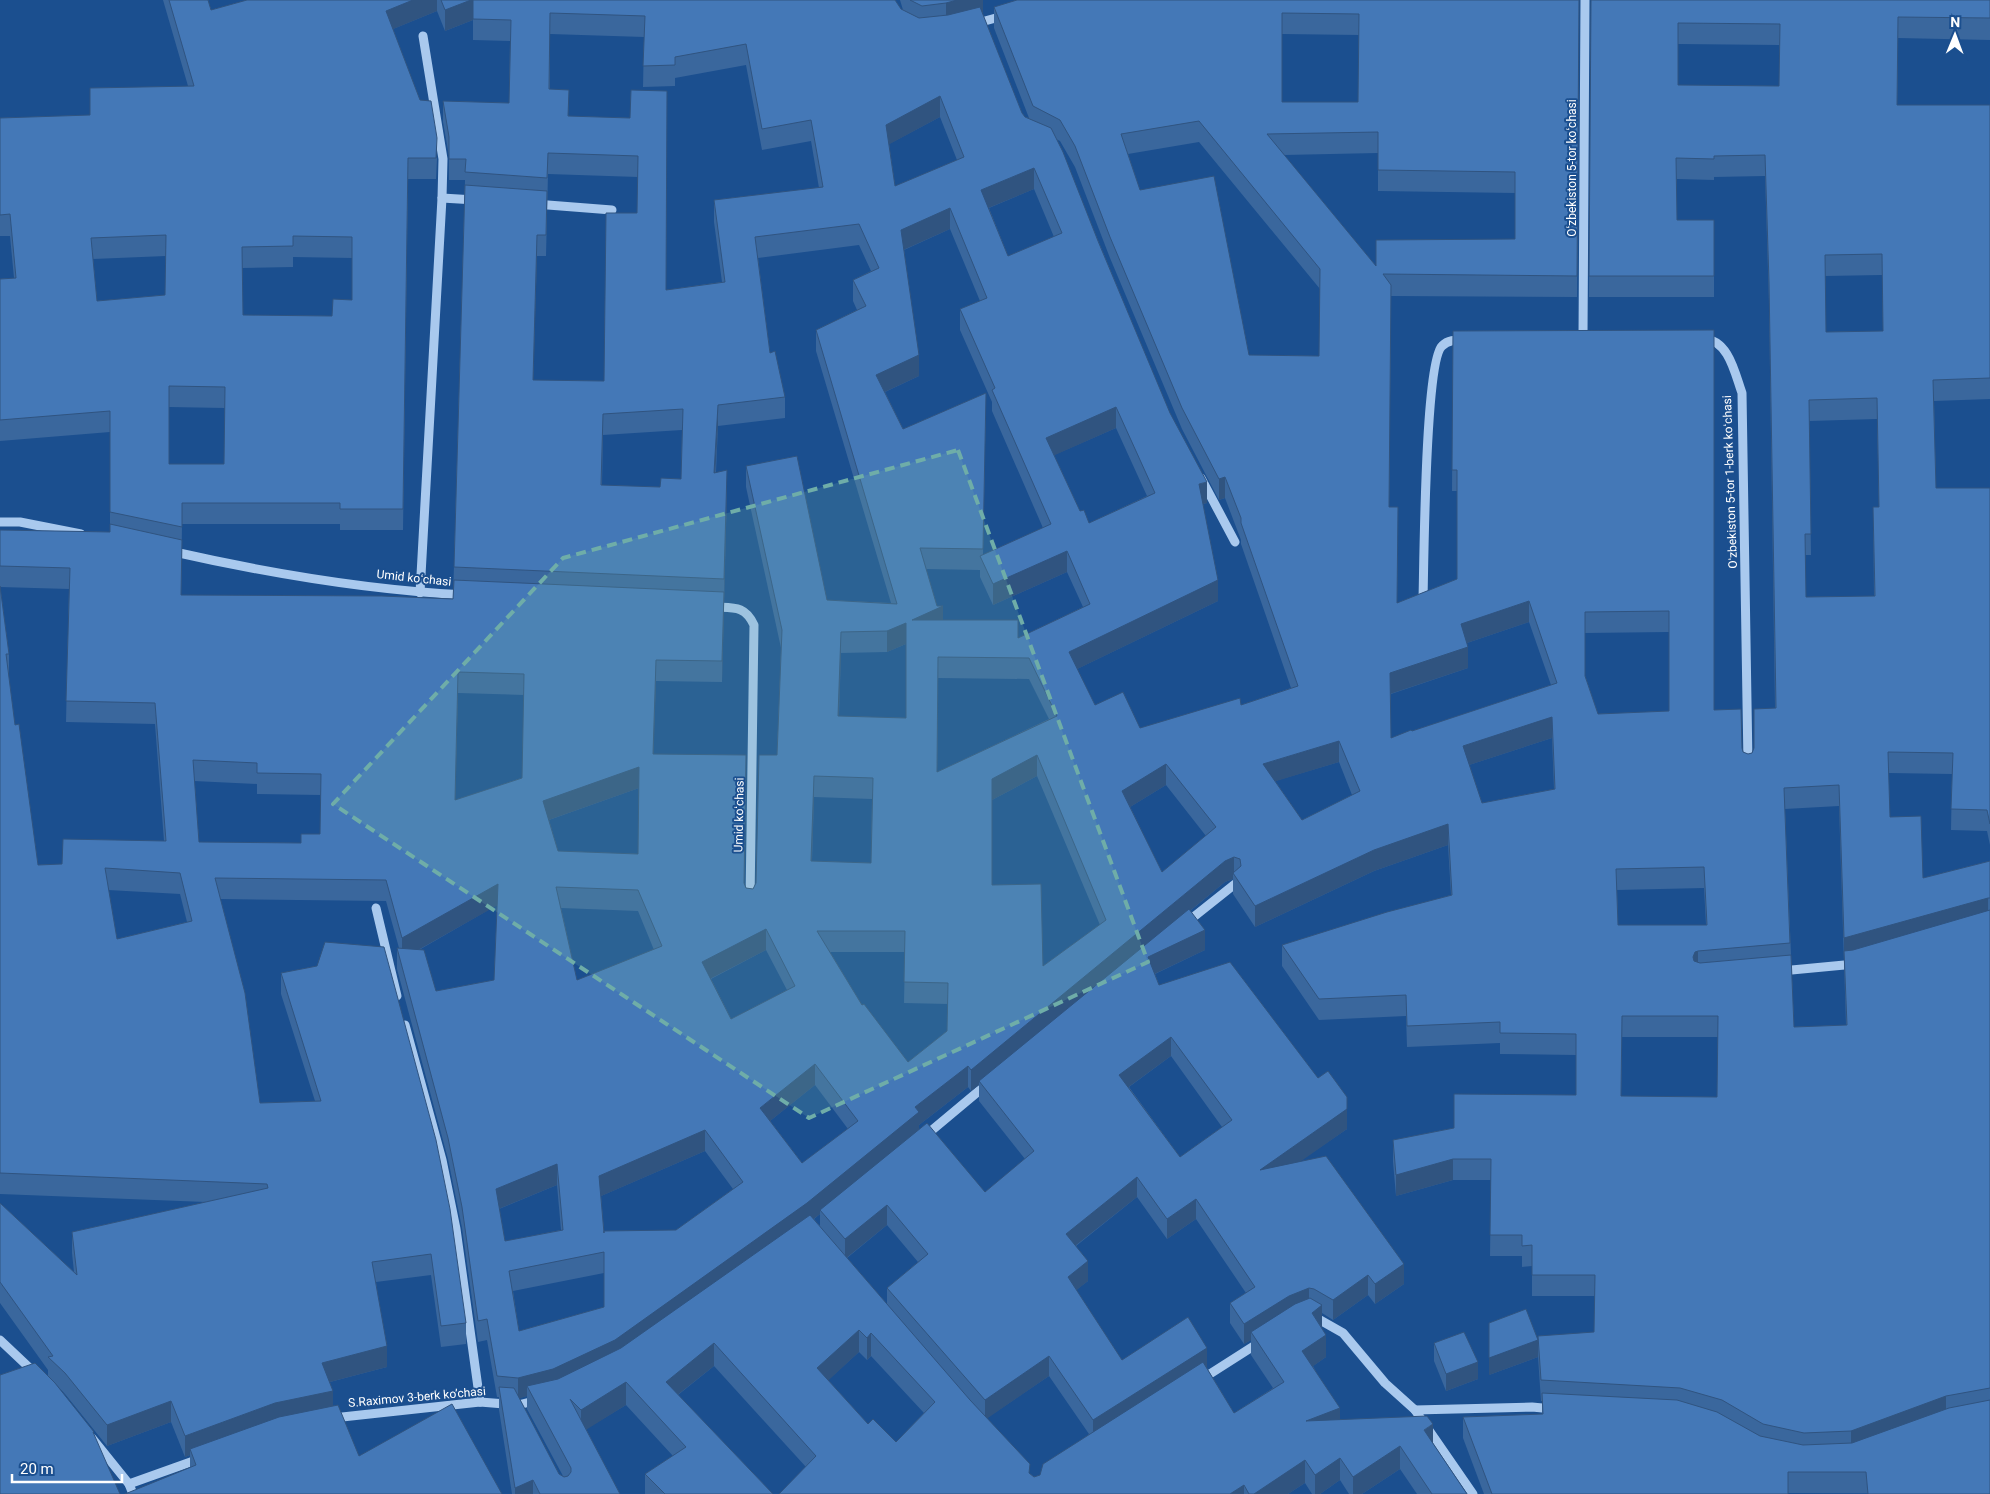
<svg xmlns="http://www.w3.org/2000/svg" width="1990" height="1494" font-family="Roboto,sans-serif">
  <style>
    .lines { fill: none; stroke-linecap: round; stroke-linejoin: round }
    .minor { stroke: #a9c9ee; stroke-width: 9 }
    .wall { fill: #3a679d; fill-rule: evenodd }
    .shaded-wall { fill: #305480 }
    .building { fill: #4478b7; stroke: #305480; fill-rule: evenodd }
    .marked { fill: #6fada8; fill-opacity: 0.2; stroke: #6fada8; stroke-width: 4; stroke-dasharray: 10 6; stroke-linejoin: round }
    .labels { text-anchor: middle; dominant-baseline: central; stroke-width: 4; stroke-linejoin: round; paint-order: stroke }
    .street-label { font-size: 12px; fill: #fff; stroke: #1b4f8f }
  </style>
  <rect width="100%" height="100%" fill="#1b4f8f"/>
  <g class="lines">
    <g class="minor">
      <path d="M974,24L1003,16"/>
      <path d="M442,198L475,200"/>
      <path d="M535,204L612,210"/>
      <path d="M1583,337L1585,0"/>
      <path d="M1704,339C1729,340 1735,374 1742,393L1748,764"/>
      <path d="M1201,478L1235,542"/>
      <path d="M0,522H20L81,534"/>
      <path d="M170,551C267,573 367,590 466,595"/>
      <path d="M420,593L442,198L443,159L423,36"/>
      <path d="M1423,599C1424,564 1425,362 1442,346C1448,340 1455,340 1463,340"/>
      <path d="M714,607C733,608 745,605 754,625L750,901"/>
      <path d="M376,908L397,996"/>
      <path d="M1186,923L1235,884"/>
      <path d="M1781,971L1855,964"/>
      <path d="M405,1025L442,1160L456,1229L480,1402"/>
      <path d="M925,1136L986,1085"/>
      <path d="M1313,1316L1343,1333L1385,1383L1415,1410L1473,1494"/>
      <path d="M0,1340L36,1374"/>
      <path d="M1202,1379L1260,1342"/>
      <path d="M1415,1410L1532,1407L1553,1409"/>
      <path d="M333,1418L480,1402L518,1405L538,1400"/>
      <path d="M92,1438L129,1484L133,1494"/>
      <path d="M129,1484L199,1459"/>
    </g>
  </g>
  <g class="wall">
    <path d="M163,0H208L211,10L247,0H895L901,9L903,10L900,0H983V15L1022,113L1025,117L1029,118L994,28V7L1579,0L1577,297L1391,296L1389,507L1397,603L1457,579V491H1452L1453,331L1714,330V710L1742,748L1743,752L1748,754L1752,753L1775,708L1769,303L1765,176L1714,177V180L1677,179V220H1714V297H1589L1591,0H1990V40L1898,38L1897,105H1990V399L1934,401L1936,488H1990V845L1987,831L1951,830L1952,774L1888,773L1890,817L1923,878L1990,861V1494L1788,1493V1494H1484L1463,1438V1417L1542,1414V1401H1541L1538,1357L1489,1375L1538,1340L1594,1332L1595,1296H1532V1266L1522,1267V1256H1490L1491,1180H1453L1396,1196L1393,1162V1140L1454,1128L1576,1095V1055L1500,1054V1043L1407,1047L1406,1016L1319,1020L1282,966V945L1451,895L1448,845L1374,871L1255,927L1233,894V879L1225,882L1190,911L1205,950L1155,974L1159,985L1347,1129L1300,1161L1404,1284L1375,1304L1368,1295L1333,1320L1322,1313V1328L1326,1357L1313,1366L1340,1419L1433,1443L1467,1494H1417L1400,1469L1362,1494H1349L1340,1480L1320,1494H1312L1305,1483L1288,1494H779L806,1467L714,1366L678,1395L773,1494H645V1474L673,1456L626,1405L586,1429L620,1494H512L499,1410V1397H497L487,1340L478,1342L462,1228L448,1159L397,969V948H399L386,901L220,899L260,1103L315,1101L281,994V973L317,966L466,1323V1344L441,1347L431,1275L376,1282L387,1367L330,1382L333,1406L359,1456L502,1494L190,1468V1455L185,1457L171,1422L107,1446L65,1394L48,1376V1370L0,1303V1203L74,1272L72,1253V1232L206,1202L0,1194V530L110,532V432L0,441V279L14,278L10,236H0V118L90,115L188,86ZM437,11L445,31L473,20V40L510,41L509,103L443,101V122L449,156V180H465L453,599L181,595L182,524H340V530H403L408,179H436L437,159L393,29ZM550,34L644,37L643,87L675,86V78L746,65L762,150L811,141L819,188L714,200V222L722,282L666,290L631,90L630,118L569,116L550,89ZM1282,34L1359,35L1358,102H1282ZM1678,44L1779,45V86L1678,85ZM940,117L957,160L895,186L889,144ZM1056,139L1060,141L1075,167L1110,258L1182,429L1219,500L1225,498L1241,540V544L1291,688L1241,705L1140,728L1095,705L1077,669L1218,601L1203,504L1207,503ZM1199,142L1320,289L1319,356L1249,355L1140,190L1128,154ZM1378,153V191L1515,193V239L1376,266L1284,155ZM548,174L638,177L637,213L604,381L533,380L537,256H546ZM1034,189L1054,237L1008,256L989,208ZM950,229L980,301L960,309V330L992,402V411L1043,528L983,555L986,393L903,429L885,392L919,376L904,250ZM859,245L871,271L853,280V301L857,310L816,330V351L891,603L827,600L746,466V487L781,648L777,755L756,883L753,889L746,888L744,884L746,776L653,754L656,681L722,682L727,491L716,472L718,426L785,418V397L770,353L758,258ZM166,256L165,295L97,301L93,259ZM293,257L352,258V300L332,316L243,315L242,268L293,267ZM1882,275L1883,331L1826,332L1825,276ZM169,407L225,408L224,464H169ZM1877,419L1879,507H1873L1874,596L1806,597L1805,555H1811L1809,421ZM1116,428L1147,496L1089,523L1080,511L1054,455ZM682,430L681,479L660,487L602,485L603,435ZM926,569L980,570V577L993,605L1067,572L1083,607L1018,638L943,620L937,606ZM0,587L69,589L66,722L155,724L164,841L62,864L38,865L15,725L8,675H9V654ZM1529,622L1551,685L1391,738V694L1468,668L1467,643ZM1669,632V711L1598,714L1585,676V633ZM906,644V718L839,716L841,653L887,652ZM938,678L1029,679L1049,719L937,772ZM458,693L524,695L522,778L455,800ZM1552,738L1554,789L1482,803L1469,765ZM1339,762L1352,795L1302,820L1275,781ZM1037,776L1100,925L1043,966L992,885V800ZM194,781L257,784V794L320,795V834L301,843L199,842ZM1166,785L1206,836L1162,872L1130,807ZM639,788L638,854L558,851L549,820ZM814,797L872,799L871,863L812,861ZM1839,806L1846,1025L1794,1027L1785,809ZM1704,888L1706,925H1618L1617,890ZM108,890L180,894L187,922L117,939ZM497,905L494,980L436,991L419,950ZM561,908L638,911L654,950L577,980ZM766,950L787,990L731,1019L711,979ZM830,952H905L904,1003L948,1004L947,1031L908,1062L862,1005ZM1622,1037H1718L1717,1097L1621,1096ZM1171,1056L1222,1127L1180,1157L1129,1087ZM815,1085L848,1129L802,1163L770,1121ZM979,1085V1101L1025,1159L985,1192L919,1129V1125L968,1087L971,1091ZM705,1151L733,1189L676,1230L604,1233L601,1196ZM557,1185L561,1230L505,1241L499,1209ZM1137,1197L1167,1239L1196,1219L1246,1293L1230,1303V1323L1244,1344L1251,1340V1355L1273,1388L1234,1413L1207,1368L1122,1360L1076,1290L1088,1281L1076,1246ZM820,1214V1226L814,1219ZM887,1225L918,1262L887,1288V1304L847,1258ZM604,1273V1307L519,1331L513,1291ZM859,1352L867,1360L871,1356L924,1413L896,1442L868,1424L828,1380ZM1049,1376L1089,1434L1040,1475L1034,1477L1030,1474L987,1418ZM527,1396V1409L563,1476L559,1474L519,1398Z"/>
    <path d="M1434,1343L1478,1379L1446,1391L1434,1361Z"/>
  </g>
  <g class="shaded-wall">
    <path d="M413,0H437V11L386,32V11Z"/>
    <path d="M471,0H473V20L445,31V10Z"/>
    <path d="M957,0H983V14L946,24V3Z"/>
    <path d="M940,96V117L886,146V125Z"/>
    <path d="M1034,168V189L981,211V190Z"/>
    <path d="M950,208V229L901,251V230Z"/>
    <path d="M537,235V256L533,401V380Z"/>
    <path d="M919,355V376L876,396V375Z"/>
    <path d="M718,405V426L714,494V473Z"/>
    <path d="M1116,407V428L1046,459V438Z"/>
    <path d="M727,470V491L724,600V579Z"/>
    <path d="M1225,477V498L1219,500V479Z"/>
    <path d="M1207,482V503L1199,505V484Z"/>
    <path d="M1067,551V572L993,605V584Z"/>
    <path d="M1218,580V601L1069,673V652Z"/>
    <path d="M724,592V613L722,682V661Z"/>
    <path d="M1529,601V622L1461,645V624Z"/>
    <path d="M943,606V627L912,620Z"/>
    <path d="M906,623V644L887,652V631Z"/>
    <path d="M841,632V653L838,737V716Z"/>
    <path d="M1468,647V668L1390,694V673Z"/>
    <path d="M656,660V681L653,775V754Z"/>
    <path d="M458,672V693L455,821V800Z"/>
    <path d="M1552,717V738L1463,767V746Z"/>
    <path d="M1339,741V762L1263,785V764Z"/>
    <path d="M1037,755V776L992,800V779Z"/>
    <path d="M1166,764V785L1122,812V791Z"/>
    <path d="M639,767V788L543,822V801Z"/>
    <path d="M814,776V797L811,882V861Z"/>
    <path d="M1448,824V845L1374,871L1255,927V906L1374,850Z"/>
    <path d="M1234,857V875L1233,873V879L1225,882L980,1083L979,1081V1085L971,1091V1070L1225,861Z"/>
    <path d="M498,884V905L402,959V938Z"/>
    <path d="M1988,898V919L1844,959V938Z"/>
    <path d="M766,929V950L702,983V962Z"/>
    <path d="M1205,930V950L1148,977V957Z"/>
    <path d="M1698,951V972L1693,957L1695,952Z"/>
    <path d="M1171,1037V1056L1119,1094V1075Z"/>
    <path d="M815,1064V1085L760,1129V1108Z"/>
    <path d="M968,1066V1087L919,1125V1133L820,1210V1214L807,1224L615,1361L553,1390L527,1386V1396L518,1399V1378L915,1107Z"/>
    <path d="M1347,1109V1129L1260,1190V1170Z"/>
    <path d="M705,1130V1151L599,1197V1176Z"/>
    <path d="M1453,1159V1180L1396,1196V1175Z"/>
    <path d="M557,1164V1185L496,1210V1189Z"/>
    <path d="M1137,1177V1197L1066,1253V1234Z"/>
    <path d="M1196,1199V1219L1167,1239V1219Z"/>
    <path d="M887,1205V1225L845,1259V1239Z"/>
    <path d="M1088,1261V1281L1068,1297V1277Z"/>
    <path d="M1404,1264V1284L1375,1304V1284Z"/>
    <path d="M1368,1275V1295L1333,1320V1300Z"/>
    <path d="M1309,1288V1308L1251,1332V1340L1244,1344V1324L1289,1296Z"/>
    <path d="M1322,1305V1328L1312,1313Z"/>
    <path d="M859,1330V1352L817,1391V1368Z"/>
    <path d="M871,1333V1356L867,1360V1338Z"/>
    <path d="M1326,1335V1357L1302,1374V1351Z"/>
    <path d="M1538,1340V1357L1489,1375V1358Z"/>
    <path d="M714,1343V1366L666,1404V1382Z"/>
    <path d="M387,1346V1367L322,1384V1363Z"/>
    <path d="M1207,1348V1368L1093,1440V1420Z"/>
    <path d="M1049,1356V1376L985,1420V1400Z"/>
    <path d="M1478,1362V1379L1446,1391V1374Z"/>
    <path d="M626,1382V1405L581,1433V1410Z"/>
    <path d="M333,1391V1412L190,1449V1455L185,1457V1436L275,1403Z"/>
    <path d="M1946,1396V1417L1851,1452V1431Z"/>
    <path d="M171,1401V1422L107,1446V1425Z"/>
    <path d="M1340,1408V1431L1306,1421Z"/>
    <path d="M1433,1424V1447L1424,1430Z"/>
    <path d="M1400,1446V1469L1362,1494H1353V1477Z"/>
    <path d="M1340,1458V1480L1320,1494H1315V1475Z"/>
    <path d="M1305,1460V1483L1288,1494H1254Z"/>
    <path d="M533,1480V1494H515V1488Z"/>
    <path d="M1244,1485V1494H1230Z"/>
  </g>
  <g class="building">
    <path d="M169,0H208L211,10L247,0H413L386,11L420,100L431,101L437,138L436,158H408L403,509H340V503H182V527L110,512V411L0,420V279L16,278L10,214L0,215V118L90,115V88L194,86ZM166,235L165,295L97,301L91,238ZM293,236L352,237V300L333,299L332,316L243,315L242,247L293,246ZM169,386L225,387L224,464H169Z"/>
    <path d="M441,0H471L445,10Z"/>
    <path d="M473,0H895L901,9L919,18L948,15L980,7L1022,113L1025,117L1051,128L1063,152L1098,241L1170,413L1207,482L1199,484L1218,580L1069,652L1095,705L1123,692L1140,728L1240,698L1241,705L1298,686L1241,523V518L1225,477L1219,479L1182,408L1110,237L1075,146L1060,120L1033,106L994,7L1017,0H1579L1577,276L1383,274L1391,285L1389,507H1398L1397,603L1457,579V470H1452L1453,331L1714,330V710L1741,709L1742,748L1743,752L1748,754L1752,753L1754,748V709L1776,708L1769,282L1765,155L1714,156V159L1676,158L1677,220H1714V276H1589L1591,0H1990V18L1898,17L1897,105H1990V378L1933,380L1936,488H1990V824L1987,810L1951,809L1953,753L1888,752L1890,817L1921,816L1923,878L1990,861V898H1988L1844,938L1839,785L1784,788L1790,943L1698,951L1695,952L1693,957L1694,961L1700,963L1791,955L1794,1027L1847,1025L1844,951L1853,950L1990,910V1388L1946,1396L1851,1431L1804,1433L1763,1424L1722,1400L1680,1388L1541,1380L1538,1336L1594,1332L1595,1275H1532V1245L1522,1246V1235H1490L1491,1159H1453L1396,1175L1393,1140L1454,1128V1094L1576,1095V1034L1500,1033V1022L1407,1026L1406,995L1319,999L1282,945L1387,912L1452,895L1448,824L1374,850L1255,906L1233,873L1241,866L1240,859L1234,857L1225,861L971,1070L968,1066L915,1107L919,1112L807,1203L615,1340L553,1369L518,1378L497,1376L487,1319L478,1321L462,1207L448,1138L397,948L424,950L436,991L494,980L498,884L402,938L386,880L215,878L245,993L260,1103L321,1101L281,973L317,966L325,942L384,947L436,1140L450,1209L466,1323L441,1326L431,1254L372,1262L387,1346L322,1363L333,1391L275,1403L185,1436L171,1401L107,1425L65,1373L48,1357L53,1356L0,1282V1203L77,1275L72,1232L268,1188L267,1184L0,1173V586L9,654H6L15,725L19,724L38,865L62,864L63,839L166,841L155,703L66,701L70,568L0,566V530L110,532V524L182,540L181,595L382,596L453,599L454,580L724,592L722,661L656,660L653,754L746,755L744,883L746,888L753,889L756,883L759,755H777L782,630L746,466L797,456L827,600L897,604L816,330L866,306L853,280L879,268L859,224L755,237L770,353L775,351L785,397L718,405L714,473L727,470L724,579L454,567L465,185L547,191L546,235H537L533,380L604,381L606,213H637L638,156L548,153L547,178L465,172L466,159H449V137L443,101L509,103L511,20L473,19ZM550,13L645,16L643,66L675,65V57L746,44L762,129L811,120L823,187L714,200L725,282L666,290L667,91L631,90L630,118L568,116L569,90L549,89ZM1282,13L1359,14L1358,102H1282ZM1678,23L1780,24L1779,86L1678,85ZM940,96L964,157L895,186L886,125ZM1199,121L1320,269L1319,356L1249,355L1214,176L1140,190L1121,134ZM1378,132V170L1515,172V239L1376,240V266L1267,134ZM1034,168L1062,233L1008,256L981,190ZM950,208L987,298L960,309L995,388L992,390L1051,524L980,556L993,584L1067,551L1090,604L1018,638V620H912L943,606H937L920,548L983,549L986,393L903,429L876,375L919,355L901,230ZM1882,254L1883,331L1826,332L1825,255ZM1877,398L1879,507H1873L1875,596L1806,597L1805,534H1811L1809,400ZM1116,407L1155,493L1089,523L1084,510L1080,511L1046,438ZM683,409L681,479L661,478L660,487L601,485L603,414ZM1529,601L1557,683L1412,731L1411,730L1391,738L1390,673L1468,647L1461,624ZM1669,611V711L1598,714L1585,676V612ZM906,623V718L838,716L841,632L887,631ZM938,657L1029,658L1057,716L937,772ZM458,672L524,674L522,778L455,800ZM1552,717L1555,789L1482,803L1463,746ZM1339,741L1360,791L1302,820L1263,764ZM1037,755L1106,920L1043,966L1041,884L992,885V779ZM193,760L257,763V773L321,774L320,834H301V843L199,842ZM1166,764L1216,827L1162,872L1122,791ZM639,767L638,854L558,851L543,801ZM814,776L873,778L871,863L811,861ZM1704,867L1707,925H1618L1616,869ZM105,868L180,873L192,921L117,939ZM556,887L638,890L662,946L577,980ZM766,929L795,986L731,1019L702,962ZM817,931H905L904,982L948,983L947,1031L908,1062L864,1004L862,1005ZM1622,1016H1718L1717,1097L1621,1096ZM815,1064L858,1121L802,1163L760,1108ZM705,1130L743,1182L676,1230L604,1231V1233L599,1176ZM557,1164L563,1230L505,1241L496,1189ZM604,1252V1307L519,1331L509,1271Z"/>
    <path d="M910,0H957L946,3L922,6Z"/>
    <path d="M1189,909L1205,930L1148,957L1159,985L1230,962L1318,1078L1328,1071L1347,1097V1109L1260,1170L1326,1156L1404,1264L1375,1284L1368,1275L1333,1300L1314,1289L1309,1288L1289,1296L1244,1324L1230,1303L1255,1287L1196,1199L1167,1219L1137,1177L1066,1234L1088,1261L1068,1277L1122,1360L1188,1317L1207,1348L1093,1420L1049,1356L985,1400L887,1288L928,1254L887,1205L845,1239L820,1210L927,1123L985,1192L1034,1151L979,1081ZM1171,1037L1232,1120L1180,1157L1119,1075Z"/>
    <path d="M810,1215L970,1400L1030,1464L1029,1473L1034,1477L1040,1475L1043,1464L1203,1362L1234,1413L1284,1382L1251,1332L1295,1304L1310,1298L1322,1305L1312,1313L1326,1335L1302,1351L1340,1408L1306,1421L1427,1416L1433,1424L1424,1430L1467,1494H1432L1400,1446L1353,1477L1340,1458L1315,1475L1305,1460L1254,1494H1249L1244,1485L1230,1494H779L816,1456L714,1343L666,1382L773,1494H665L645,1474L686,1447L626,1382L581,1410L570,1399L620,1494H540L533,1480L515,1488L499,1387L514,1388L559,1474L564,1477L568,1476L571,1472V1468L527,1386L558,1379L621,1348ZM859,1330L867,1338L871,1333L935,1402L896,1442L873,1419L868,1424L817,1368Z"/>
    <path d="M1526,1309L1538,1340L1489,1358V1323Z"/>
    <path d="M1464,1332L1478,1362L1446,1374L1434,1343Z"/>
    <path d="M35,1363L55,1383L94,1432H93L120,1494H0V1375Z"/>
    <path d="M1542,1393L1677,1400L1717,1412L1760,1436L1803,1445L1852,1443L1949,1408L1990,1400V1494H1868L1866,1472H1788V1494H1492L1463,1417L1543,1414Z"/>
    <path d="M452,1404L502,1494H125L196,1465L190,1449L279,1417L338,1405L359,1456Z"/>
  </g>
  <path class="marked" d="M958,450L1148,962L809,1118L333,804L563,558Z"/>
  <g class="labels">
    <g class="street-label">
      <text transform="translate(1572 168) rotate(-90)">Oʻzbekiston 5-tor koʻchasi</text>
      <text transform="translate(1730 482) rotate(-92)">Oʻzbekiston 5-tor 1-berk koʻchasi</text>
      <text transform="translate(414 578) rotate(6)">Umid koʻchasi</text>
      <text transform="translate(739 815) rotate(-89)">Umid koʻchasi</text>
      <text transform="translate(417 1397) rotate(-5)">S.Raximov 3-berk koʼchasi</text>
    </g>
  </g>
  <g transform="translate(1955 35) rotate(1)" stroke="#1b4f8f" stroke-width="4" paint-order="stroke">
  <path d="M0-4L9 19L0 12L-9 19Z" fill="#ffffff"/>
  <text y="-8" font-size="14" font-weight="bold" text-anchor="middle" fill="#ffffff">N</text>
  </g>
  <path d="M12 1474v8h110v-8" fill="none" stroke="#ffffff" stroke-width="2.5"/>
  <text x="20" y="1474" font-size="15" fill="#ffffff" stroke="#1b4f8f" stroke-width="4" paint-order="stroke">20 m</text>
</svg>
